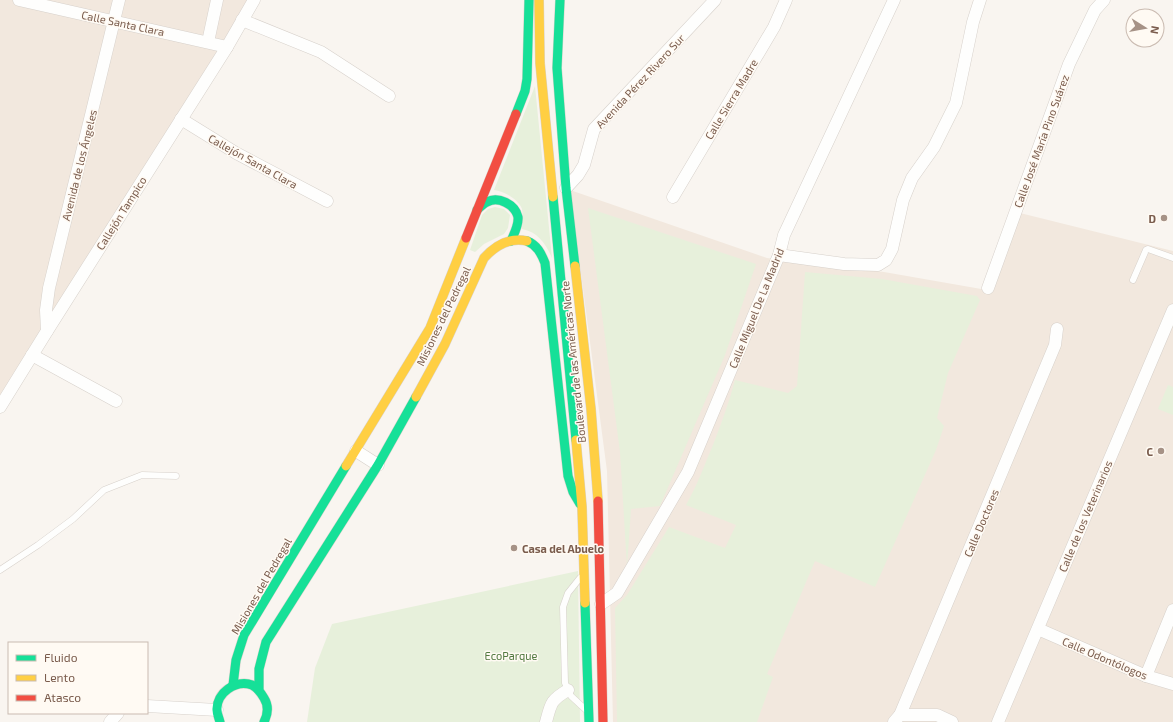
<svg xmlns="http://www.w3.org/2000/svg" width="1173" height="722" font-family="'Exo 2',sans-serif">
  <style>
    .residential { fill: #f2e8de }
    .green { fill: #e7f0db }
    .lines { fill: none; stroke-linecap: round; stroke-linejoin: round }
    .lane-casing { stroke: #d7d1cb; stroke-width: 7 }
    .street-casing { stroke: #d7d1cb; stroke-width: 13 }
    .fast-casing { stroke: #d9d2cb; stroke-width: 10 }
    .slow-casing { stroke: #d9d2cb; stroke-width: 10 }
    .jam-casing { stroke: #d9d2cb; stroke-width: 10 }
    .lane { stroke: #fefefd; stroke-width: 6 }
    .street { stroke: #fefefd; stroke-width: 12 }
    .fast { stroke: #16e098; stroke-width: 9 }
    .slow { stroke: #ffcf43; stroke-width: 9 }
    .jam { stroke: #f24e42; stroke-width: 9 }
    .poi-dot { fill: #a69286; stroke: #fffaf3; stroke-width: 1.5 }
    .labels { text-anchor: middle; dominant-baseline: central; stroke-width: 3; stroke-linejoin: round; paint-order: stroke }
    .street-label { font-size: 11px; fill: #7a5c4d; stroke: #fffaf3 }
    .poi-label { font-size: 11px; font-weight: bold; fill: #7a5c4d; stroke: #fffaf3; text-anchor: end }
    .park-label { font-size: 11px; fill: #537a41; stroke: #fffaf3 }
  </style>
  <rect width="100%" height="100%" fill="#f9f5f0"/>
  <g class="residential">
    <path d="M0,0H249L0,399Z"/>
    <path d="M570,190L767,258L884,272L987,290L1016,212L1173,251V722H613L607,471Z"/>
  </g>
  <g class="green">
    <path d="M535,86L552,258C546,244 538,232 522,229C522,223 523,215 522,209C518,199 504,191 494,190Z"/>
    <path d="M495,207L504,209L510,215L508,228L504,234L484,244L475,252L470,250L482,215L488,209Z"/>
    <path d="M588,208L756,264L725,355L660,506L631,509L627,567L620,452Z"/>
    <path d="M805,272L882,279L977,296L980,300L948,373L937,418L944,426L936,450L875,587L815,561L767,674L773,677L757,722H617L615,608L627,595L669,527L725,548L736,525L686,505C697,486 704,466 713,445C721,424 729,403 735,380L788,393L797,386Z"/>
    <path d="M1168,385L1173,387V415L1158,409Z"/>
    <path d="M578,571L580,722H307L315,668L332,624Z"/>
  </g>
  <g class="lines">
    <g class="lane-casing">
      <g id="lane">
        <path d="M1133,280L1146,250L1148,249L1173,258"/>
        <path d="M0,570L38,545L73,519L104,490L142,475L176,476"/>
        <path d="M580,578L568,593L563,607L565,683L571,696L585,709"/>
      </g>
    </g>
    <g class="street-casing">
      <g id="street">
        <path d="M19,0L227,47"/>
        <path d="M242,20L321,52L389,96"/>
        <path d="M208,42L217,0"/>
        <path d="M181,119L236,153L327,201"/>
        <path d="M566,188L578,175L584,165L594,129L715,0"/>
        <path d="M673,197L774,27L786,0"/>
        <path d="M779,255L844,264L878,265L886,260L892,249L903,200L912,178L934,147L956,103L973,22L980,0"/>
        <path d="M988,288L1069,64L1095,10L1104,0"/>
        <path d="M47,331L46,310L49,288L119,0"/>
        <path d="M32,355L116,401"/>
        <path d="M0,407L47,331L227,47L254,0"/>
        <path d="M356,451L378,465"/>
        <path d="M601,604L617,593L688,472L779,255L784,235L894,0"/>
        <path d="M1038,629L1146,676L1173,684"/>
        <path d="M1146,676L1173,610"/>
        <path d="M147,706L217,710"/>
        <path d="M900,715H937L952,722"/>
        <path d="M110,722L118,713"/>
        <path d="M546,722C551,703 551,700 568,690"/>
        <path d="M894,722L900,715L1042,376L1055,345L1057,329"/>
        <path d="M998,722L1173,310"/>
      </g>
    </g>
    <g class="fast-casing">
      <g id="fast">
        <path d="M560,0L557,68L566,188L575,266"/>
        <path d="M516,114L525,91L527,79L529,0"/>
        <path d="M553,197L576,440"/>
        <path d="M477,210C480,207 483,204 487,202C498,196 515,204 518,217C519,225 514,234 511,241"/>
        <path d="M527,241C537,245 541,253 545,263L568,476L573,492L580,504"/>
        <path d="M585,603L589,722"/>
        <path d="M233,685L236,660L244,635L346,466"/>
        <path d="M259,689V669L266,642L378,465L416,397"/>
        <path d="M220,722C219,718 217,714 217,710C216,693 236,679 252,685C258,688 261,693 264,698C269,706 268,714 264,722"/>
      </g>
    </g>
    <g class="slow-casing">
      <g id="slow">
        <path d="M539,0L540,63L553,197"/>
        <path d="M575,266L591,409L598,501"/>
        <path d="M416,397L445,344L484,258C495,246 510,237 527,241"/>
        <path d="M576,440L582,507L585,603"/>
        <path d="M346,466L430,328L466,238"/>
      </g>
    </g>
    <g class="jam-casing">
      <g id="jam">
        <path d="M466,238L516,114"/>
        <path d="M598,501L603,722"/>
      </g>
    </g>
    <use href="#lane" class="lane"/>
    <use href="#street" class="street"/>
    <use href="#fast" class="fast"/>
    <use href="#slow" class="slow"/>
    <use href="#jam" class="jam"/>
  </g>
  <g class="poi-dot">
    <circle cx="1164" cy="218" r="4"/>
    <circle cx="1161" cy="451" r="4"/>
    <circle cx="514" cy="548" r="4"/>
  </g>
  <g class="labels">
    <g class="street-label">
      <text transform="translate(123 23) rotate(12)">Calle Santa Clara</text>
      <text transform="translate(640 81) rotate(-47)">Avenida Pérez Rivero Sur</text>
      <text transform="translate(731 99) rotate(-59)">Calle Sierra Madre</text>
      <text transform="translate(1041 141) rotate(-70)">Calle José María Pino Suárez</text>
      <text transform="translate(253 161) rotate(29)">Callejón Santa Clara</text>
      <text transform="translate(79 165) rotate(-76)">Avenida de los Ángeles</text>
      <text transform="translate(121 213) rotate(-58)">Callejón Tampico</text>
      <text transform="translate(756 308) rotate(-68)">Calle Miguel De La Madrid</text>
      <text transform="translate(443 316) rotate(-64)">Misiones del Pedregal</text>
      <text transform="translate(573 362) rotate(-96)">Boulevard de las Américas Norte</text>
      <text transform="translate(1085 516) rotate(-67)">Calle de los Veterinarios</text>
      <text transform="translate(981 523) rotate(-67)">Calle Doctores</text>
      <text transform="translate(261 586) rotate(-60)">Misiones del Pedregal</text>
      <text transform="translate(1105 658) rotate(23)">Calle Odontólogos</text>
    </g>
    <g class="poi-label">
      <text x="1156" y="218">D</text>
      <text x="1153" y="451">C</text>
      <text x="522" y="548" text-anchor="start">Casa del Abuelo</text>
    </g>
    <g class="park-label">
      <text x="511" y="655">EcoParque</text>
    </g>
  </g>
  <rect x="8" y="642" width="140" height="72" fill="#fffaf3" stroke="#cabbb1"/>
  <rect x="16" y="655" width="20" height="6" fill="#16e098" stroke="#cabbb1"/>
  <text x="44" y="662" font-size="12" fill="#7a5c4d">Fluido</text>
  <rect x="16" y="675" width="20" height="6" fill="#ffcf43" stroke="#cabbb1"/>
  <text x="44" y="682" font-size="12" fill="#7a5c4d">Lento</text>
  <rect x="16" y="695" width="20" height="6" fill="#f24e42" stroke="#cabbb1"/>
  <text x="44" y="702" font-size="12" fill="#7a5c4d">Atasco</text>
  <g transform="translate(1145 28) rotate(101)"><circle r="19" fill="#fffaf3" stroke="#cabbb1"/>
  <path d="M0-3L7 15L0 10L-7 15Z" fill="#a69286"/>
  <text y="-6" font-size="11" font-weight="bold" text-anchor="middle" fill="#7a5c4d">N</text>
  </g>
</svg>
